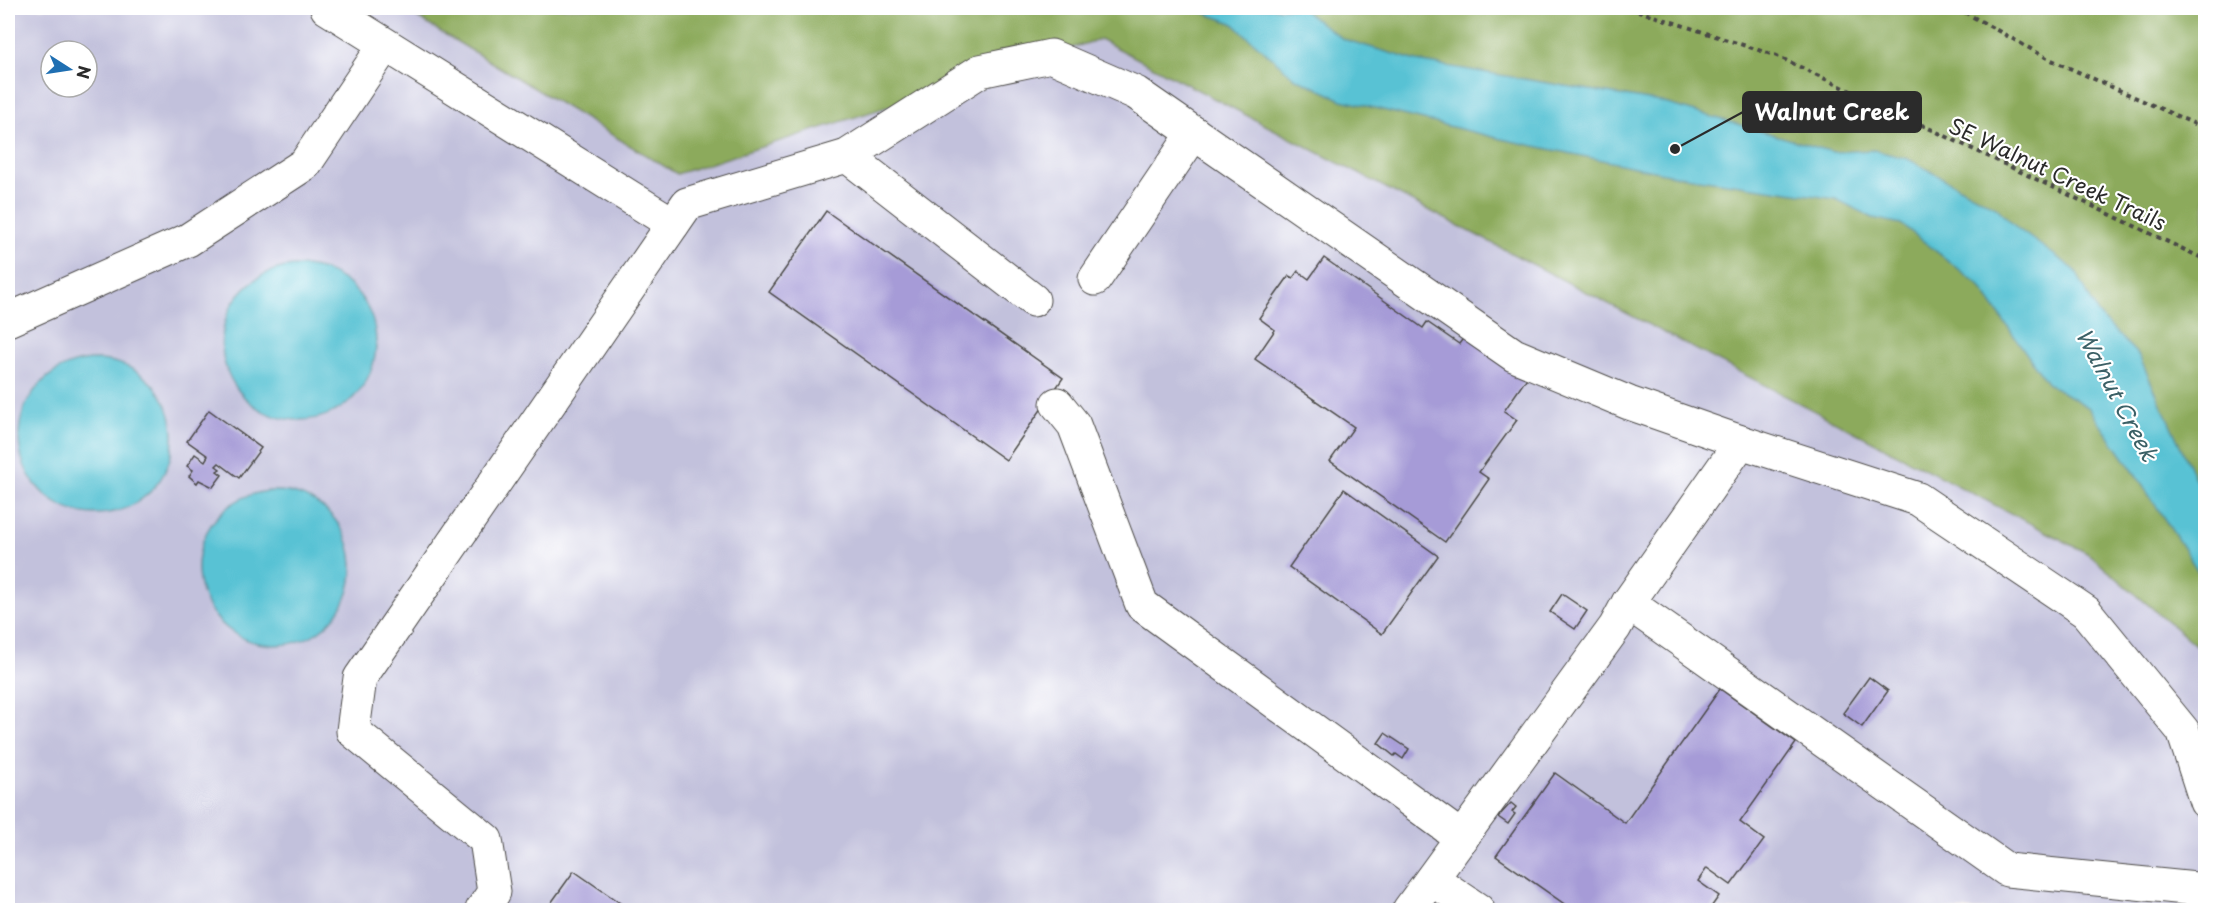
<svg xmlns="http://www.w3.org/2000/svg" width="2213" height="918" font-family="'Playpen Sans',sans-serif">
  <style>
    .industrial { fill: #c2c1dc; fill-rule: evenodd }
    .forest { fill: #8caa5c; stroke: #5c6a44; stroke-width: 1.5 }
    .water { fill: #59c2d4; stroke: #427680; stroke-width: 1.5 }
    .building { fill: #a69bd7 }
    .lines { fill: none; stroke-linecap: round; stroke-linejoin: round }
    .minor-casing { stroke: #4a4846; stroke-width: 35 }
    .path { stroke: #4a4846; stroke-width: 4; stroke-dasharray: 4.5 4.5; stroke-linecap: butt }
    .minor { stroke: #fff; stroke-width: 33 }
    .labels { text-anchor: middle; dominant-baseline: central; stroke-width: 4.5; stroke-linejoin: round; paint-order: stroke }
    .street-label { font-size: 21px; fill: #2b2b2b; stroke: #fff }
    .water-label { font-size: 22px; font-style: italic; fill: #3b6066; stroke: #fff }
    .leader { fill: none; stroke: #2b2b2b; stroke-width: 2 }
    .callout-dot { fill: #2b2b2b; stroke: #fff; stroke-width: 2 }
    .callout { fill: #2b2b2b; stroke: #2b2b2b; stroke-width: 2 }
    .callout-label { font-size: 22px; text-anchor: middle; font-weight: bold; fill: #fff }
  </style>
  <rect width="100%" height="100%" fill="#fff"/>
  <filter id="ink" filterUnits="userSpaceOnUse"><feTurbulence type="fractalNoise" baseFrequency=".0167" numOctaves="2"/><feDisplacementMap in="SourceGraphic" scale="12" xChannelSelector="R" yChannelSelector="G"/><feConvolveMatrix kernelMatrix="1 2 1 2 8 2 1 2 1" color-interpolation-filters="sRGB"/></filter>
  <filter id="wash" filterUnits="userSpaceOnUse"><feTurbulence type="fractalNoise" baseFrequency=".008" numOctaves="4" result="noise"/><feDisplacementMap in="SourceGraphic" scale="24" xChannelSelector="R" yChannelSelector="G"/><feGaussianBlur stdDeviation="1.35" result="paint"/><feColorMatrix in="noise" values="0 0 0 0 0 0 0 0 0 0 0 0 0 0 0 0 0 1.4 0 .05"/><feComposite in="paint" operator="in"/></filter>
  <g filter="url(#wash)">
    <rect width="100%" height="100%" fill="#f8eedf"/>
    <path class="industrial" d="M8,8H401L677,174L1099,39L2087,553L2205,653V910H8ZM51,51H87V87H51Z"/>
    <path class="forest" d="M401,8H2205V653L2087,553L1100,39L677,174Z"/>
    <g class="water">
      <path d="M1190,8H1300L1343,39L1417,61L1661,102L1833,152L1874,150L1908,159L1996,207L2017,228L2075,270L2098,314L2139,356L2205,500V582L2136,475L2088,407L2047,383L1978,284L1901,224L1873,218L1836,199L1678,176L1501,139L1342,100L1294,77L1232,23Z"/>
      <circle cx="299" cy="343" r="77"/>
      <circle cx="96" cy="437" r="77"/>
      <circle cx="275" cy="568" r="77"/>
    </g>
    <g id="blocks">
      <g class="building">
        <path d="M826,211L1063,378L1006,460L769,292Z"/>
        <path d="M1324,258L1423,328L1427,322L1459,344L1468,332L1529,375L1504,411L1517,420L1479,472L1489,479L1445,542L1330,461L1354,427L1255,359L1275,330L1259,318L1289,276L1293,278L1298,271L1309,279Z"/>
        <path d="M209,410L261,448L239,478L219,463L216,466L220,469L217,471L222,475L213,487L199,480L197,483L189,476L193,470L187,466L195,454L205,461L208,456L187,441Z"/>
        <path d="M1344,489L1438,556L1382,634L1289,567Z"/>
        <path d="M1562,594L1587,611L1575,629L1550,612Z"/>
        <path d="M1869,677L1888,691L1862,727L1843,713Z"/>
        <path d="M1720,689L1796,743L1740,822L1764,840L1731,885L1707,868L1698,881L1719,896L1709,910H1573L1496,856L1555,773L1625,823Z"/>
        <path d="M1385,733L1409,749L1403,759L1396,754L1394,756L1378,743Z"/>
        <path d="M1511,803L1516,807L1512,812L1515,814L1508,824L1498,817Z"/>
        <path d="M574,871L630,910H546Z"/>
      </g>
    </g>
  </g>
  <g filter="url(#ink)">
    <use href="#blocks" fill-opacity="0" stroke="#4a4846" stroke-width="1.5"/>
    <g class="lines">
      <g class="minor-casing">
        <g id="minor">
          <path d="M327,8L673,224"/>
          <path d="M847,156L1033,300"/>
          <path d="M1095,279L1194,133"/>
          <path d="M8,320L188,240L305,164L385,45"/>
          <path d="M1057,404L1074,425L1142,605L1462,838"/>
          <path d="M1628,603L2007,870L2206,890"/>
          <path d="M1432,879L1478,910"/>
          <path d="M482,910L494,892L486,840L353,731L360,678L687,204L847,156L980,71L1051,56L1136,93L1514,355L1629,403L1741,442"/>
          <path d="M1409,910L1615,627L1628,603L1741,442L1918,499L2086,612L2183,731L2206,802"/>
        </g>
      </g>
      <g class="path">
        <path d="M1629,8L1777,56L2206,260"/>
        <path d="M1957,8L2047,58L2206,129"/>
      </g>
      <use href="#minor" class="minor"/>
    </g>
  </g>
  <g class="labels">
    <g class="street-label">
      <text transform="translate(2058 173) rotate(25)">SE Walnut Creek Trails</text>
    </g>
    <g class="water-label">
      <text transform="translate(2118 394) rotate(62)">Walnut Creek</text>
    </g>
  </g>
  <path class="leader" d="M1675 149L1743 112"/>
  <circle class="callout-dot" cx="1675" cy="149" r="6"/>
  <rect class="callout" x="1743" y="92" width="178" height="40" rx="6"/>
  <g class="callout-label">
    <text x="1832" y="120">Walnut Creek</text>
  </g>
  <rect width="2213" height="918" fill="none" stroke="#fff" stroke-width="30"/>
  <g transform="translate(69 69) rotate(102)"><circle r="28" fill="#ffffff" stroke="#aaaaaa" stroke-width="1.5"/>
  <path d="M0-4.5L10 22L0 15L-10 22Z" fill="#1f6fb2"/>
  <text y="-9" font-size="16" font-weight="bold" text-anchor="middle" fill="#2b2b2b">N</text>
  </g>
</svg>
